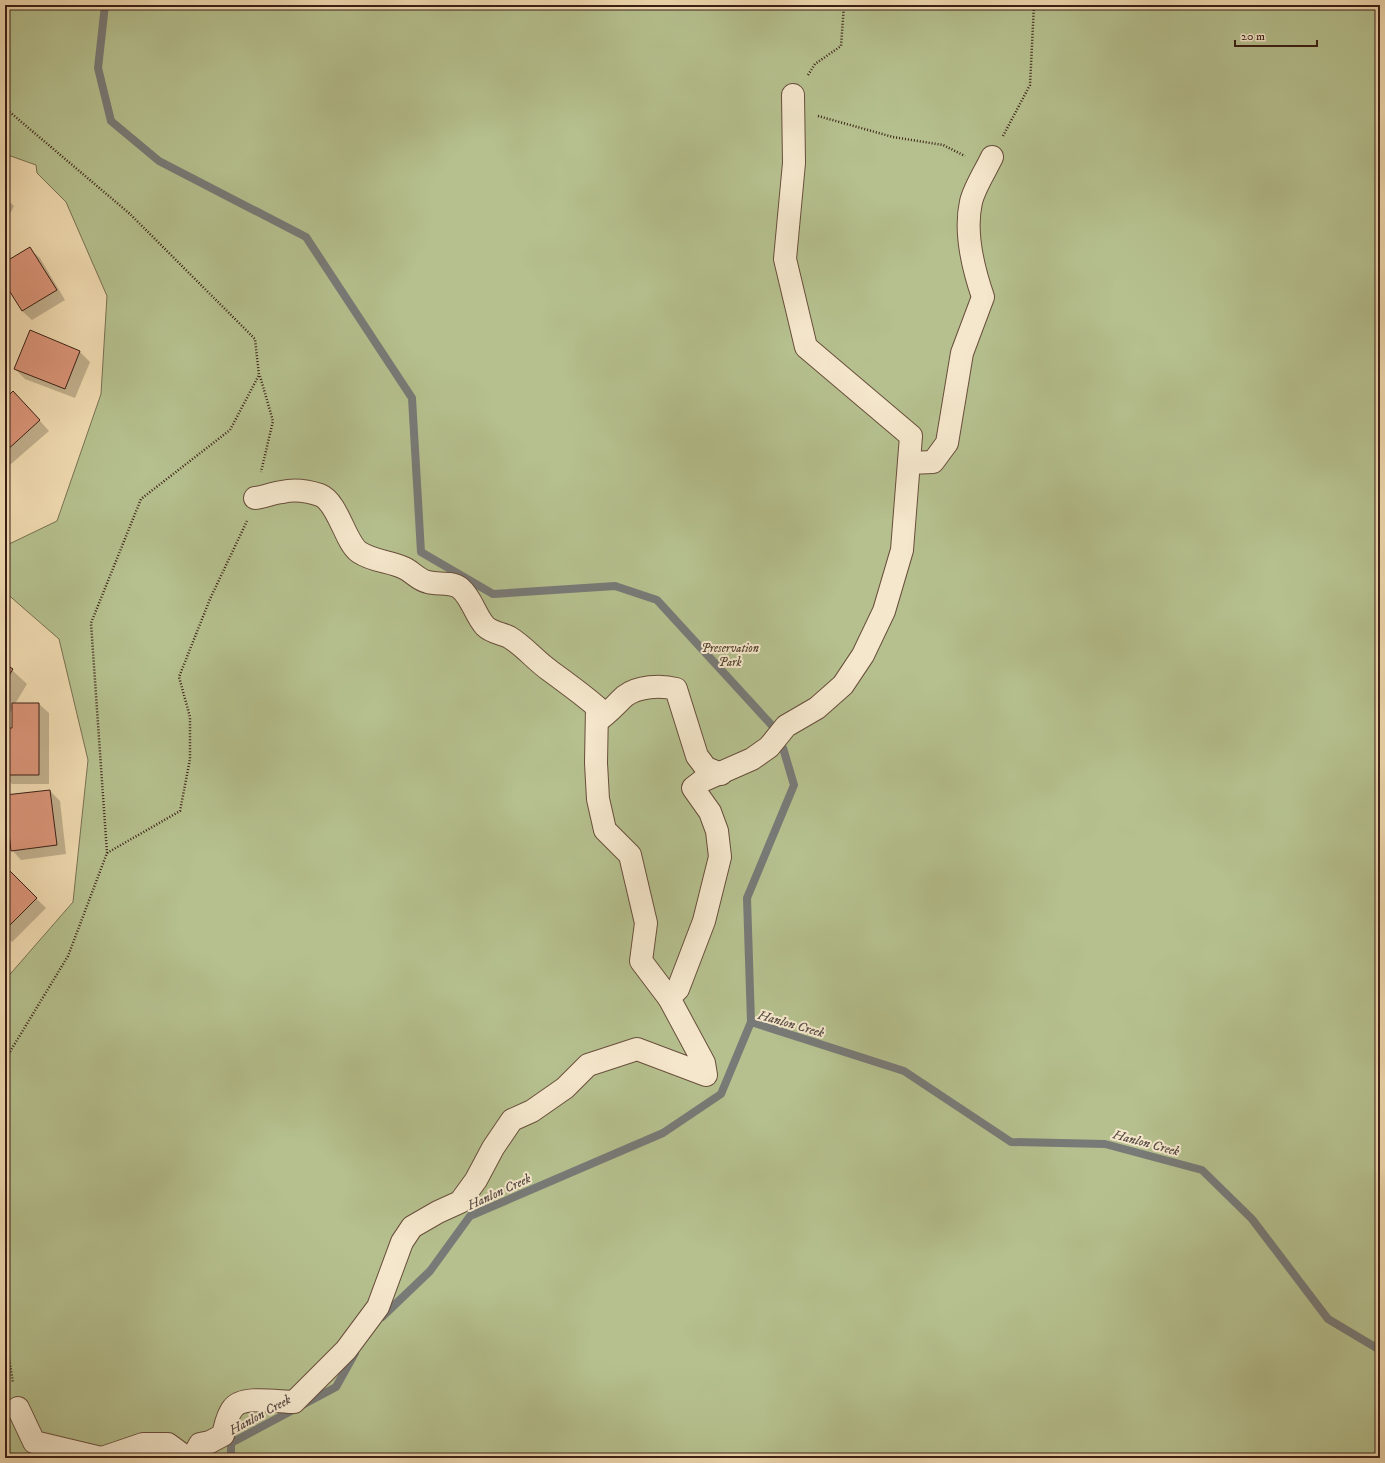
<svg xmlns="http://www.w3.org/2000/svg" width="1385" height="1463" font-family="'IM FELL DW Pica',serif">
  <style>
    .green { fill: #b5c08e; stroke: #787052 }
    .shadow { fill: #0003 }
    .lines { fill: none; stroke-linecap: round; stroke-linejoin: round }
    .stream { stroke: #787a77; stroke-width: 8 }
    .building { fill: #da9478; stroke: #3a1f15 }
    .minor-casing { stroke: #684e3c; stroke-width: 24 }
    .path { stroke: #3a1f15; stroke-width: 2.5; stroke-dasharray: 1 2; stroke-linecap: butt }
    .minor { stroke: #f5e7cc; stroke-width: 22 }
    .labels { text-anchor: middle; dominant-baseline: central; stroke-width: 4; stroke-linejoin: round; paint-order: stroke }
    .park-label { font-size: 12px; font-style: italic; fill: #594733; stroke: #f5e7cc }
    .water-label { font-size: 13px; font-style: italic; fill: #594d46; stroke: #f5e7cc }
  </style>
  <rect width="100%" height="100%" fill="#f0dab0"/>
  <filter id="stains"><feTurbulence type="fractalNoise" baseFrequency=".005" numOctaves="4"/><feColorMatrix values="0 0 0 0 .2 0 0 0 0 .09 0 0 0 0 .02 0 0 0 .5 -.17"/></filter>
  <radialGradient id="worn" r=".72"><stop offset=".6" stop-color="#630" stop-opacity="0"/><stop offset="1" stop-color="#630" stop-opacity=".3"/></radialGradient>
  <path class="green" d="M5,5H1380V1458H5V980L73,902L88,760L59,639L5,592V546L57,521L101,394L107,296L66,202L37,173L36,165L5,154Z"/>
  <g class="shadow">
    <path d="M5,197L14,206L5,224Z"/>
    <path d="M30,249L40,258L65,300L32,320L22,311L5,282V264Z"/>
    <path d="M30,332L80,352L90,362L75,398L25,379L15,369Z"/>
    <path d="M5,400L23,402L49,431L11,464L5,458Z"/>
    <path d="M5,666L12,670L27,684L15,704H39L49,713V784H12L5,777V729H13V708L5,721Z"/>
    <path d="M50,791L60,801L66,854L21,860L12,850L5,796Z"/>
    <path d="M5,868L46,908L12,942L5,935Z"/>
  </g>
  <g class="lines">
    <g class="stream">
      <path d="M105,5L98,68L111,121L159,161L306,237L412,398L421,552L493,594L615,586L657,600L778,732"/>
      <path d="M751,1022L904,1071L1011,1142L1105,1144L1202,1170L1252,1219L1328,1319L1380,1350"/>
      <path d="M382,1317L430,1271L470,1216L663,1133L721,1094L751,1022L747,898L794,785L783,748"/>
      <path d="M231,1458V1443L336,1387L355,1353"/>
    </g>
  </g>
  <g class="building">
    <path d="M30,247L57,290L22,311L5,284V262Z"/>
    <path d="M30,330L80,351L65,389L14,369Z"/>
    <path d="M13,391L40,420L5,452V399Z"/>
    <path d="M5,664L13,669L5,682Z"/>
    <path d="M12,703H39V775H5V728H12Z"/>
    <path d="M50,790L57,845L11,851L5,795Z"/>
    <path d="M5,866L37,898L5,930Z"/>
  </g>
  <g class="lines">
    <g class="minor-casing">
      <g id="minor">
        <path d="M909,463L933,462L947,443L962,353L983,297C973,268 964,233 971,202C974,188 986,170 992,157"/>
        <path d="M255,498C265,497 272,493 282,492C294,489 308,491 320,495C338,502 345,542 359,552C374,562 390,561 404,568C413,572 418,580 428,582C437,585 451,581 460,588C472,598 475,615 485,626C492,633 501,633 509,637C524,646 535,660 549,670C565,682 581,693 597,707L596,763L598,799L605,830L630,855L646,923L641,961L669,998"/>
        <path d="M597,721C608,714 615,705 625,696C638,686 661,685 676,689L697,756L706,768L721,774"/>
        <path d="M18,1408L34,1442L101,1458"/>
        <path d="M102,1458L143,1444H168L187,1458"/>
        <path d="M192,1458L200,1444L210,1442L223,1435C225,1427 227,1415 233,1408C243,1395 278,1402 294,1402L346,1350L378,1307L402,1242L412,1227L438,1212L460,1202L476,1180L493,1148L512,1120L532,1111L565,1088L588,1065L637,1049L706,1075L704,1063L669,998L678,989L704,921L720,857L717,831L710,812L693,788L702,781L752,759L769,747L786,726L817,708L843,685L863,655L884,611L902,550L911,436L806,347L785,259L794,163L793,95"/>
      </g>
    </g>
    <g class="path">
      <path d="M1376,5L1380,14"/>
      <path d="M808,75L815,64L841,46L844,5"/>
      <path d="M5,108L130,214L255,339L259,375L230,430L141,499L91,623L107,853L68,956L5,1060"/>
      <path d="M818,116L893,137L943,145L965,156"/>
      <path d="M1003,136L1030,85L1034,5"/>
      <path d="M260,376L273,421L261,472"/>
      <path d="M107,853L180,811L190,759V717L179,677L210,599L247,521"/>
      <path d="M5,1333L13,1383"/>
    </g>
    <use href="#minor" class="minor"/>
  </g>
  <g class="labels">
    <g class="park-label">
      <text x="730" y="648">Preservation<tspan x="730" dy="14">Park</tspan></text>
    </g>
    <g class="water-label">
      <text transform="translate(791 1024) rotate(16)">Hanlon Creek</text>
      <text transform="translate(1146 1143) rotate(15)">Hanlon Creek</text>
      <text transform="translate(499 1192) rotate(-25)">Hanlon Creek</text>
      <text transform="translate(260 1415) rotate(-29)">Hanlon Creek</text>
    </g>
  </g>
  <rect width="1385" height="1463" fill="none" stroke="#f0dab0" stroke-width="20"/>
  <rect x="6" y="6" width="1373" height="1451" fill="none" stroke="#3a1f15" stroke-width="2"/>
  <rect x="10" y="10" width="1365" height="1443" fill="none" stroke="#3a1f15"/>
  <path d="M1235 40v6h82v-6" fill="none" stroke="#3a1f15" stroke-width="2"/>
  <text x="1241" y="40" font-size="12" fill="#3a1f15" stroke="#f5e7cc" stroke-width="3" paint-order="stroke">20 m</text>
  <rect width="100%" height="100%" filter="url(#stains)"/>
  <rect width="100%" height="100%" fill="url(#worn)"/>
</svg>
